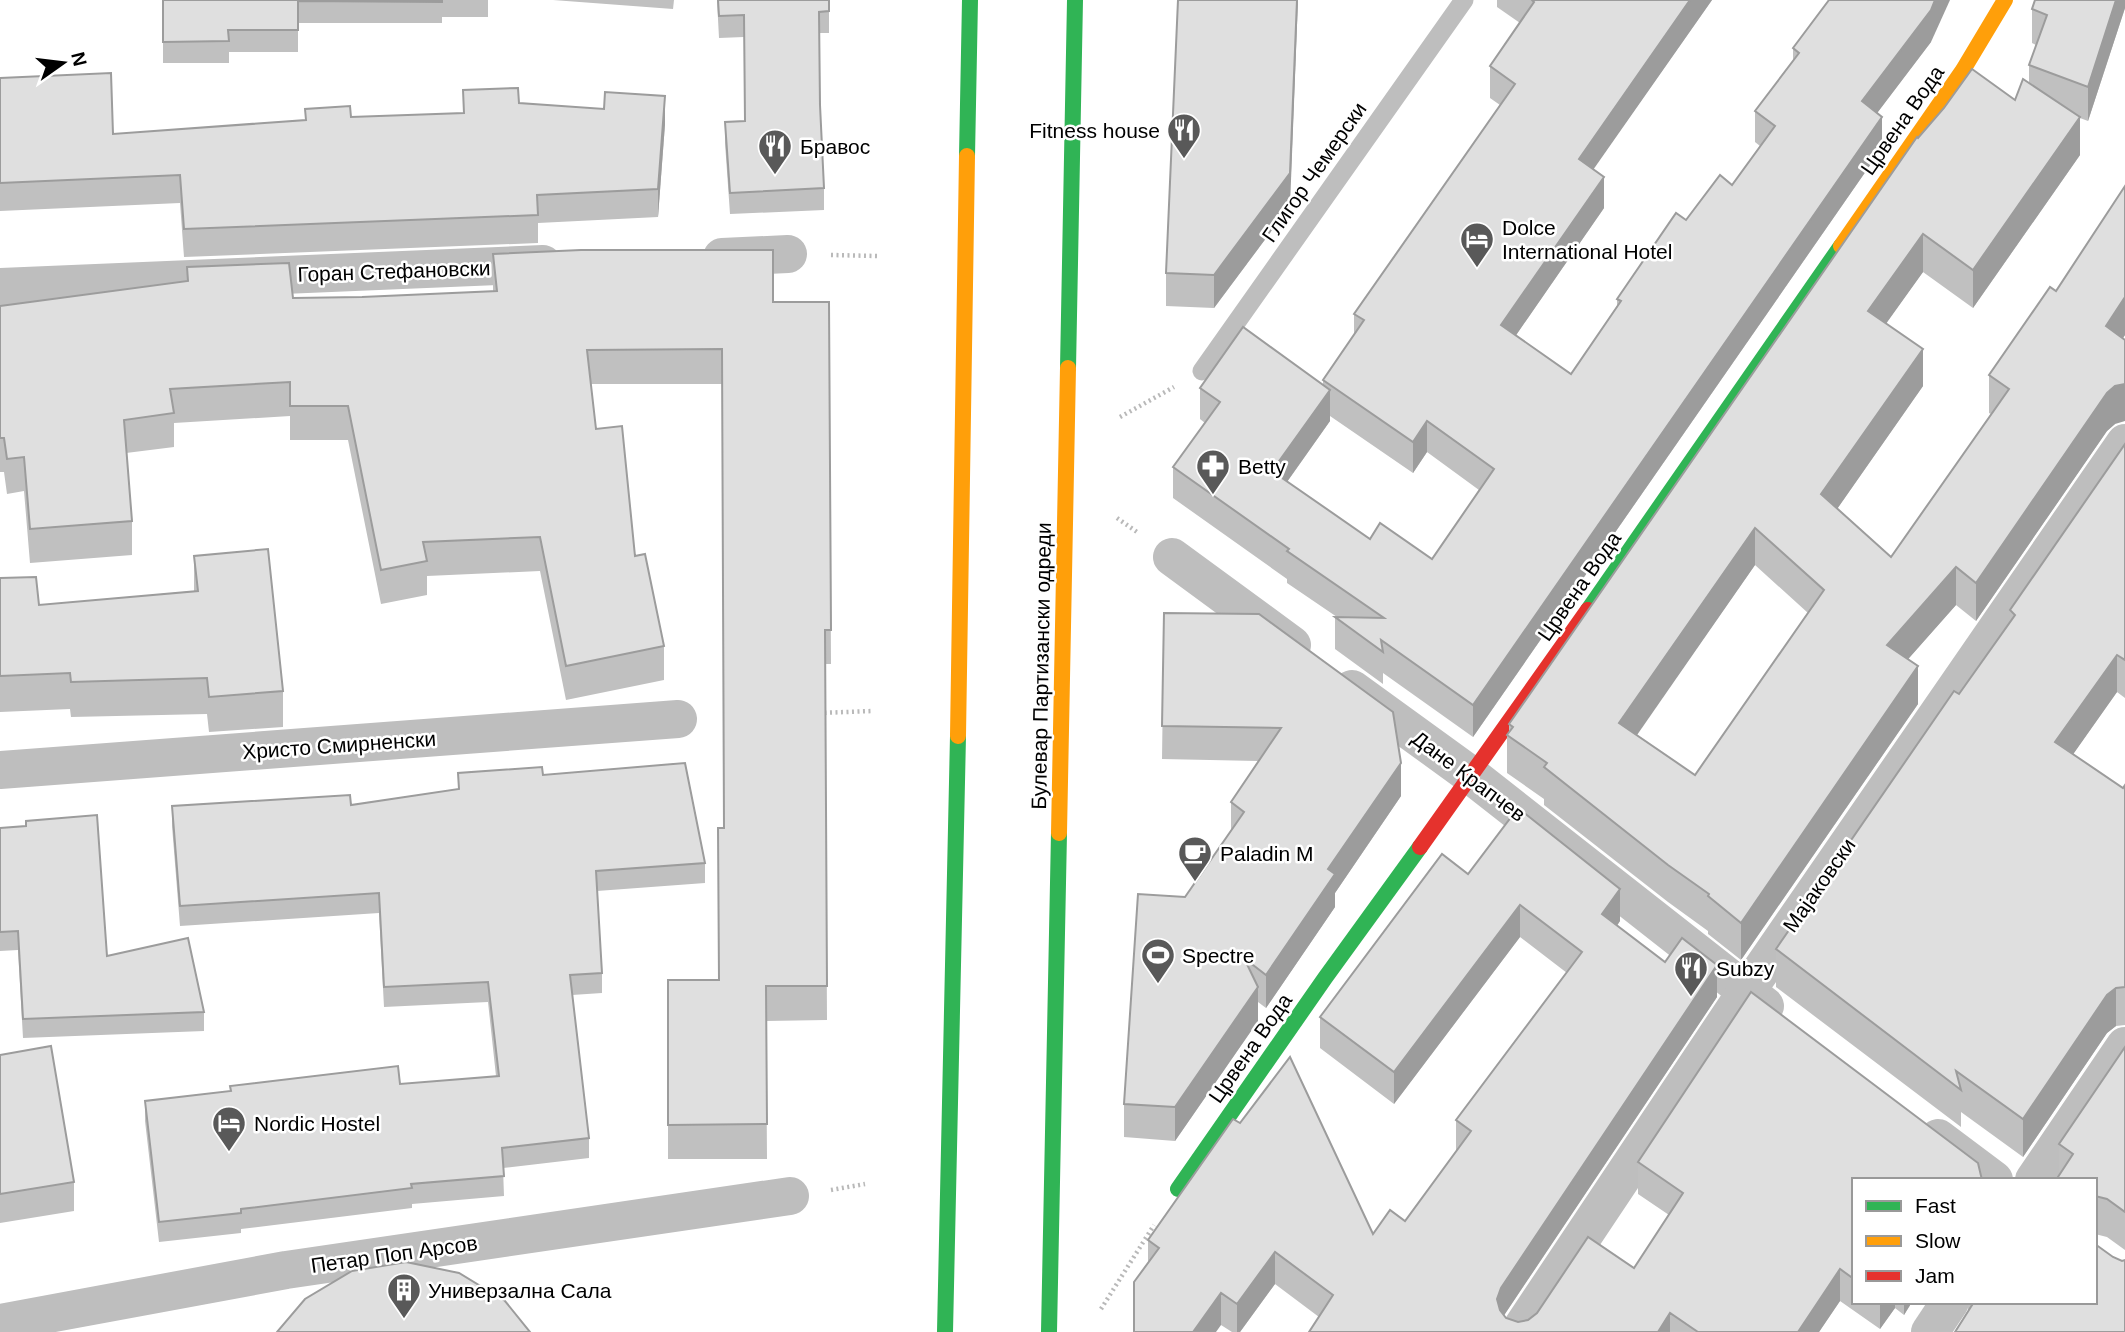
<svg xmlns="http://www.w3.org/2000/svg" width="2125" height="1332" font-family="Helvetica,sans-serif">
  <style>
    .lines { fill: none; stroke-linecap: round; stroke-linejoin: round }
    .path { stroke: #b9b9b9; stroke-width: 4.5; stroke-dasharray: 2 3.5; stroke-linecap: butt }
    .lane { stroke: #bebebe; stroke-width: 19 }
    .street { stroke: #bebebe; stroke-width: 38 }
    .fast { stroke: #30b455; stroke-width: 16 }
    .slow { stroke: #ff9f0a; stroke-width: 16 }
    .jam { stroke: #e5322d; stroke-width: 16 }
    .wall { fill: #c0c0c0; fill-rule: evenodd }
    .shaded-wall { fill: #9c9c9c }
    .building { fill: #dfdfdf; stroke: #9c9c9c; stroke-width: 2; fill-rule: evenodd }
    .labels { text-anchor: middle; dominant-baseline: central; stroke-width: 5; stroke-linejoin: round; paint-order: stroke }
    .street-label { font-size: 21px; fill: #000; stroke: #fff }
    .poi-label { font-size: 21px; fill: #000; stroke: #fff; text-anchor: start }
  </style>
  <rect width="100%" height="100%" fill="#fff"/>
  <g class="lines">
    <g class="path">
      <path d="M831,255L877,256"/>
      <path d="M1120,417L1174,387"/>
      <path d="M1117,518L1137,532"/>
      <path d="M819,713L872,711"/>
      <path d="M831,1190L865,1184"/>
      <path d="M1101,1309L1154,1225"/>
    </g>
    <path class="lane" d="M1202,371L1464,0"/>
    <g class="street">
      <path d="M722,257L788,254"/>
      <path d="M0,287L543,264"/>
      <path d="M1172,557L1292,645"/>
      <path d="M1352,689L1472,776L1765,1006"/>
      <path d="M0,770L678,719"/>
      <path d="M1938,1138L1994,1180"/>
      <path d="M2034,1180L2125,1046"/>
      <path d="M0,1323L286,1270L790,1196"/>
      <path d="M1519,1332L1746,992L2125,443"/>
      <path d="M1930,1332L1950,1302"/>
    </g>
    <g class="fast">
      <path d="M967,156L970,0"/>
      <path d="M1068,368L1075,0"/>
      <path d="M1588,610L1841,246"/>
      <path d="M1178,1189L1325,978L1420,847"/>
      <path d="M945,1332L958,736"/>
      <path d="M1049,1332L1059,833"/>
    </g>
    <g class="slow">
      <path d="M1841,246L1963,70L2005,0"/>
      <path d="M958,736L967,156"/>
      <path d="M1059,833L1068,368"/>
    </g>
    <path class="jam" d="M1420,847L1588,610"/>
  </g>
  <g class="wall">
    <path d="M163,0H488V17H442V23H298V52H229V63H163Z"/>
    <path d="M553,0H674L673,9Z"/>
    <path d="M717,0H829V33H819L820,105L824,188V210L730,214L725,143V122L745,121L744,37L719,38Z"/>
    <path d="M1497,0H1712L1593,169L1604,208L1516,335L1571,374L1617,306V299L1686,220L1732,185L1760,146L1755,142V111L1793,61V48L1931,42L1877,113L1882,148L1473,737L1383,673V684L1335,649V617H1337L1287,583V579L1173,498V467L1205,423L1200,419V388L1323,385V380L1354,335V314L1500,105L1490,98V66L1520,23L1497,7ZM1330,416L1413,473L1427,452L1479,490L1432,559L1370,539L1287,482L1330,421Z"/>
    <path d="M2125,0V8L2088,121L2080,118V155L1973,308L1923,272L1886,323L1923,386L1837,509L1891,557L1991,414L1989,413V375L2056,291L2125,186V335L2123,338L2115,424L2107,431L1976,621L1956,605L1908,659L1918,704L1741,960L1708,934V931L1668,902L1544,805V799L1507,773V735L1509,733V724L1918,138L2015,100L2029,84V65L2036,45L2032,43V9ZM1755,565L1808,613L1695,775L1636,735Z"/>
    <path d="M0,78L113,134L305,120V109L351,117L463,113V90L519,103L665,124L658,217L538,223V243L184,257L180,203L0,211Z"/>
    <path d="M1290,206L1214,308L1166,306V273Z"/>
    <path d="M493,254L773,302H829L831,664H825L827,1020L766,1021L767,1159H668V980H718L724,828L722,384H591L596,429L664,646V680L566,700L540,571L427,576V595L381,604L348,440H290V416L174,423V447L126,453L132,521V555L30,563L24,491L7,494L4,472H0V306L187,281V267L293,298L362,297L493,291Z"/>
    <path d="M2125,444V698L2117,692L2073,754L2123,788L2125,785V1025L2116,1026L2107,1033L2023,1157L1961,1112V1127L1776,987V949L2010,622V610Z"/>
    <path d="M194,556L283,691V727L209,732L207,714L71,717L70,709L0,712V578L39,605L194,591Z"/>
    <path d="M1164,613L1401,796L1335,893V907L1266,1008L1258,1002V1021L1175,1141L1124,1137V1104L1185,897L1231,831V802L1258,761L1162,759Z"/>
    <path d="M458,773L543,775L705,863V883L597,891L602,973V993L572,995L589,1138V1158L503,1168L504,1196L412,1204V1208L241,1229V1233L159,1242L145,1121V1101L400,1084L496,1076L488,1002L384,1007L379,913L180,926L172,826V806L351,805L458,789Z"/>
    <path d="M0,828L107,956L204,1012V1031L23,1038L18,950L0,951Z"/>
    <path d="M1468,874L1620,921L1617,926L1665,962L1717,997L1504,1315L1506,1318L1518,1322L1528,1320L1634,1268L1669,1215L1638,1194V1162L1854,1180V1302H1912L1904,1315L1895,1308L1880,1329L1840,1301L1819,1332H1309L1319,1317L1275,1284L1240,1332H1232L1221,1325L1148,1264V1240L1373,1234L1405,1221L1456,1151V1120L1567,973L1520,937L1394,1104L1320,1048V1017Z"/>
    <path d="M2125,1047V1250L2107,1237L2095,1234V1180L2059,1175V1144Z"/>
    <path d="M0,1055L74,1182V1211L0,1223Z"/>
    <path d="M1968,1302H2095L1968,1312Z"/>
  </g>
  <g class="shaded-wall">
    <path d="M1297,0H1298L1290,206L1214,308V275Z"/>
    <path d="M1690,0H1712L1579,190V159Z"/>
    <path d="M1935,0H1950L1931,42L1862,133V101Z"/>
    <path d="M2116,0H2125V8L2088,121V87Z"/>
    <path d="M665,96V124L658,217V189Z"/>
    <path d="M1882,117V148L1473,737V705Z"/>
    <path d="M2080,117V155L1973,308V270Z"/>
    <path d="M1604,177V208L1501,357V325Z"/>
    <path d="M1923,234V272L1868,349V311Z"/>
    <path d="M2125,297V335L2106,364V326Z"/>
    <path d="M1923,349V386L1821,532V494Z"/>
    <path d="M2125,384V421L2115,424L2107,431L1976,621V583L2107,393L2115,386Z"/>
    <path d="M1330,390V421L1272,503V471Z"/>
    <path d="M1427,421V452L1413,473V442Z"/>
    <path d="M1755,528V565L1619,761V723Z"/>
    <path d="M1956,567V605L1887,683V645Z"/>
    <path d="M2117,655V692L2055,780V742Z"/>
    <path d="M1918,666V704L1741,960V923Z"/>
    <path d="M1401,763V796L1335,893V907L1266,1008V975L1328,869Z"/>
    <path d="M1620,889V921L1602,946V914Z"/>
    <path d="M1520,905V937L1394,1104V1072Z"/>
    <path d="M1717,965V997L1501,1320L1497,1299L1501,1288Z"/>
    <path d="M1258,987V1021L1175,1141V1107Z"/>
    <path d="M2116,988V1026L2107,1033L2023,1157V1119L2107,995Z"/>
    <path d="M1275,1252V1284L1240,1332H1237V1304Z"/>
    <path d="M1840,1269V1301L1819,1332H1798Z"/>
    <path d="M1221,1293V1325L1216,1332H1193Z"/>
    <path d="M1880,1302H1895V1308L1880,1329Z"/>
    <path d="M1904,1302H1912L1904,1315Z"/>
    <path d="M1670,1313V1332H1658Z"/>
  </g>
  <g class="building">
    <path d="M163,0H442V2L298,1V30H228L229,41L163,42Z"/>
    <path d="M718,0H829V11L819,12L820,105L824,188L730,193L725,122L745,121L744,15L719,16Z"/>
    <path d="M1178,0H1297L1290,173L1214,275L1166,273Z"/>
    <path d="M1532,0H1690L1579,159L1604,177L1501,325L1571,374L1621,301L1617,299L1676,213L1686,220L1720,175L1732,185L1775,126L1755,111L1799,53L1793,48L1829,0H1935L1931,10L1862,101L1882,117L1473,705L1381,640L1383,652L1335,617L1384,618L1287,551L1289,549L1173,467L1220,402L1200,388L1243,327L1330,390L1272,471L1370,539L1380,523L1432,559L1494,469L1427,421L1413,442L1323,380L1364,320L1354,314L1515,84L1490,66L1534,2Z"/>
    <path d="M2035,0H2116L2088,87L2029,65L2047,15L2032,9Z"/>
    <path d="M1972,69L2015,100L2023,79L2080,117L1973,270L1923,234L1868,311L1923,349L1821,494L1891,557L2009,389L1989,375L2050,287L2056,291L2125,186V297L2106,326L2125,340V384L2115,386L2107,393L1976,583L1956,567L1887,645L1918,666L1741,923L1708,896L1709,894L1668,865L1544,767L1547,763L1507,735L1513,727L1509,724L1917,137L1918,138L1944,108ZM1755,528L1824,590L1695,775L1619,723Z"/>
    <path d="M111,73L113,134L306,120L305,109L350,106L351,117L464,113L463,90L518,88L519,103L604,109L605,92L665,96L658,189L537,195L538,215L184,229L180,175L0,183V78Z"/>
    <path d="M581,250H773V302H829L831,630H825L827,986H766L767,1124L668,1125V980H719L718,828H724L722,349L587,350L596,429L622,426L635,556L645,554L664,646L566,666L540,537L423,542L427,561L381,570L348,406H290V382L170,389L174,413L124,420L132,521L30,529L24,457L7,459L4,438H0V306L188,281L187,267L289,263L293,298L362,297L497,291L493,254Z"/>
    <path d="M2125,444V660L2117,655L2055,742L2123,788L2125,785V987L2116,988L2107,995L2023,1119L1956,1071L1961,1090L1776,949L1954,691L1959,694L2015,615L2010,610Z"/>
    <path d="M268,549L283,691L209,697L207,678L71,682L70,673L0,676V578L36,577L39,605L198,591L194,556Z"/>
    <path d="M1164,613L1259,614L1393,712L1401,763L1328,869L1335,874L1266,975L1244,958L1258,987L1175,1107L1124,1104L1138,894L1185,897L1244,812L1231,802L1281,728L1162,726Z"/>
    <path d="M685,763L705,863L596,871L602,973L570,975L589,1138L502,1148L504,1176L411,1184L412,1188L241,1209V1213L159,1222L145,1101L231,1091L230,1086L398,1066L400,1084L499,1076L488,982L384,987L379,893L180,906L172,806L350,795L351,805L459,789L458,773L542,767L543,775Z"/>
    <path d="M1518,808L1620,889L1602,914L1665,962L1682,938L1717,965L1501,1288L1497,1299L1500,1310L1506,1318L1518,1322L1528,1320L1537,1313L1588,1237L1634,1268L1683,1193L1638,1162L1751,992L1978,1163L1982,1180H1854V1279L1840,1269L1798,1332H1698L1670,1313L1658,1332H1309L1333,1295L1275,1252L1237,1304L1221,1293L1193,1332H1134V1282L1159,1248L1148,1240L1233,1119L1240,1123L1290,1057L1373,1234L1390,1210L1405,1221L1471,1131L1456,1120L1582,952L1520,905L1394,1072L1320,1017L1442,854L1468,874Z"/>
    <path d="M97,815L107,956L188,938L204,1012L23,1019L18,931L0,932V828L26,826V821Z"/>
    <path d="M51,1046L74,1182L0,1194V1055Z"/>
    <path d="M2125,1047V1212L2107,1199L2095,1196V1180H2056L2073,1154L2059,1144Z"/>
    <path d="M2095,1244L2113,1257L2122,1261L2125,1260V1332H1955L1974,1302H2095Z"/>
    <path d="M406,1262L459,1273L505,1301L530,1332H277L305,1299L352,1271Z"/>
  </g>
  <defs>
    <g id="restaurant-pin" transform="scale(1.75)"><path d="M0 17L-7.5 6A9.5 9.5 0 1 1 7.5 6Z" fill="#595959" stroke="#fff"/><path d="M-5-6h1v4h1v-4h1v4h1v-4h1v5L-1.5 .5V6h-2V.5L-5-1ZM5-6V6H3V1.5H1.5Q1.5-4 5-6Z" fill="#fff"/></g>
    <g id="hotel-pin" transform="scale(1.75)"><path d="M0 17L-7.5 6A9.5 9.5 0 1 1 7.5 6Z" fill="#595959" stroke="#fff"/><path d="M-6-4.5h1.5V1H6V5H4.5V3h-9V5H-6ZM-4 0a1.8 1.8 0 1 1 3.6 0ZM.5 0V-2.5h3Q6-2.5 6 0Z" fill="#fff"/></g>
    <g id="pharmacy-pin" transform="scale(1.75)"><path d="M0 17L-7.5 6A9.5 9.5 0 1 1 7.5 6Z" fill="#595959" stroke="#fff"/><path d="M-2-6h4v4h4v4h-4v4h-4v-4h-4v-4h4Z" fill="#fff"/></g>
    <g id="cafe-pin" transform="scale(1.75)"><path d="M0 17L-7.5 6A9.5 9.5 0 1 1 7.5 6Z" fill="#595959" stroke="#fff"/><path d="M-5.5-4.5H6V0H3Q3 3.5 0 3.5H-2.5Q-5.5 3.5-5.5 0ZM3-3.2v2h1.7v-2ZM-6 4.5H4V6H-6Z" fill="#fff"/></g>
    <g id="stadium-pin" transform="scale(1.75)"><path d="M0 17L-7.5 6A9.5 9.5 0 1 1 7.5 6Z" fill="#595959" stroke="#fff"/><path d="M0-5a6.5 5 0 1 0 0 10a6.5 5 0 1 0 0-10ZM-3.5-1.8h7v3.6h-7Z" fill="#fff"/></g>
    <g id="building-pin" transform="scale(1.75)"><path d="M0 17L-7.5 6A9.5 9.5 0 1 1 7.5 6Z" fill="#595959" stroke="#fff"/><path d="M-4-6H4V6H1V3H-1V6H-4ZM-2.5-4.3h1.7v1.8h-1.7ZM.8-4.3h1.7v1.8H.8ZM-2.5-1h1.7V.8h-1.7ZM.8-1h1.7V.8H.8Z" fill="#fff"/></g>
  </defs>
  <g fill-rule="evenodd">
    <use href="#restaurant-pin" x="1184" y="130"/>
    <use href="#restaurant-pin" x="775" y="146"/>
    <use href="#hotel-pin" x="1477" y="239"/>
    <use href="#pharmacy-pin" x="1213" y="466"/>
    <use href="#cafe-pin" x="1195" y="853"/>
    <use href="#stadium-pin" x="1158" y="955"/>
    <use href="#restaurant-pin" x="1691" y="968"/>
    <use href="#hotel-pin" x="229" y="1123"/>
    <use href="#building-pin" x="404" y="1290"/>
  </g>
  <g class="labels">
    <g class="street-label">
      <text transform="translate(1902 120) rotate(-55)">Црвена Вода</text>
      <text transform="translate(1314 172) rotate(-55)">Глигор Чемерски</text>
      <text transform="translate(394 271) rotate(-2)">Горан Стефановски</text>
      <text transform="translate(1579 586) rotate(-55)">Црвена Вода</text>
      <text transform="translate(1041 666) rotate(-89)">Булевар Партизански одреди</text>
      <text transform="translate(339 745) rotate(-4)">Христо Смирненски</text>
      <text transform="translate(1469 776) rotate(37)">Дане Крапчев</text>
      <text transform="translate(1819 885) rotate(-55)">Мајаковски</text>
      <text transform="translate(1250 1048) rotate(-55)">Црвена Вода</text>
      <text transform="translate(394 1254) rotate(-8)">Петар Поп Арсов</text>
    </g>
    <g class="poi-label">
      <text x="1160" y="130" text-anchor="end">Fitness house</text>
      <text x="800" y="146">Бравос</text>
      <text x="1502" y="227">Dolce<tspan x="1502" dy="24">International Hotel</tspan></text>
      <text x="1238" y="466">Betty</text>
      <text x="1220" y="853">Paladin M</text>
      <text x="1182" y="955">Spectre</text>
      <text x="1716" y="968">Subzy</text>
      <text x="254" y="1123">Nordic Hostel</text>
      <text x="428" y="1290">Универзална Сала</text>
    </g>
  </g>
  <rect x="1852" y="1178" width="245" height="126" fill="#ffffff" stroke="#999999" stroke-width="2"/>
  <rect x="1866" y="1201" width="35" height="10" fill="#30b455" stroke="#999999" stroke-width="2"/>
  <text x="1915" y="1213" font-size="21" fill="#000000">Fast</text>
  <rect x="1866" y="1236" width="35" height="10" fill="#ff9f0a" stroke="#999999" stroke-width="2"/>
  <text x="1915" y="1248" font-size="21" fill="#000000">Slow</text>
  <rect x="1866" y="1271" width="35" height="10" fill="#e5322d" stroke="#999999" stroke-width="2"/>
  <text x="1915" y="1283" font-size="21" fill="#000000">Jam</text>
  <g transform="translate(63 63) rotate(76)" stroke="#ffffff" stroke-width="5" paint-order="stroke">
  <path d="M0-5L12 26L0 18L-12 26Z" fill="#000000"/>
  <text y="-10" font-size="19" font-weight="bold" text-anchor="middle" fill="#000000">N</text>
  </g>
</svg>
